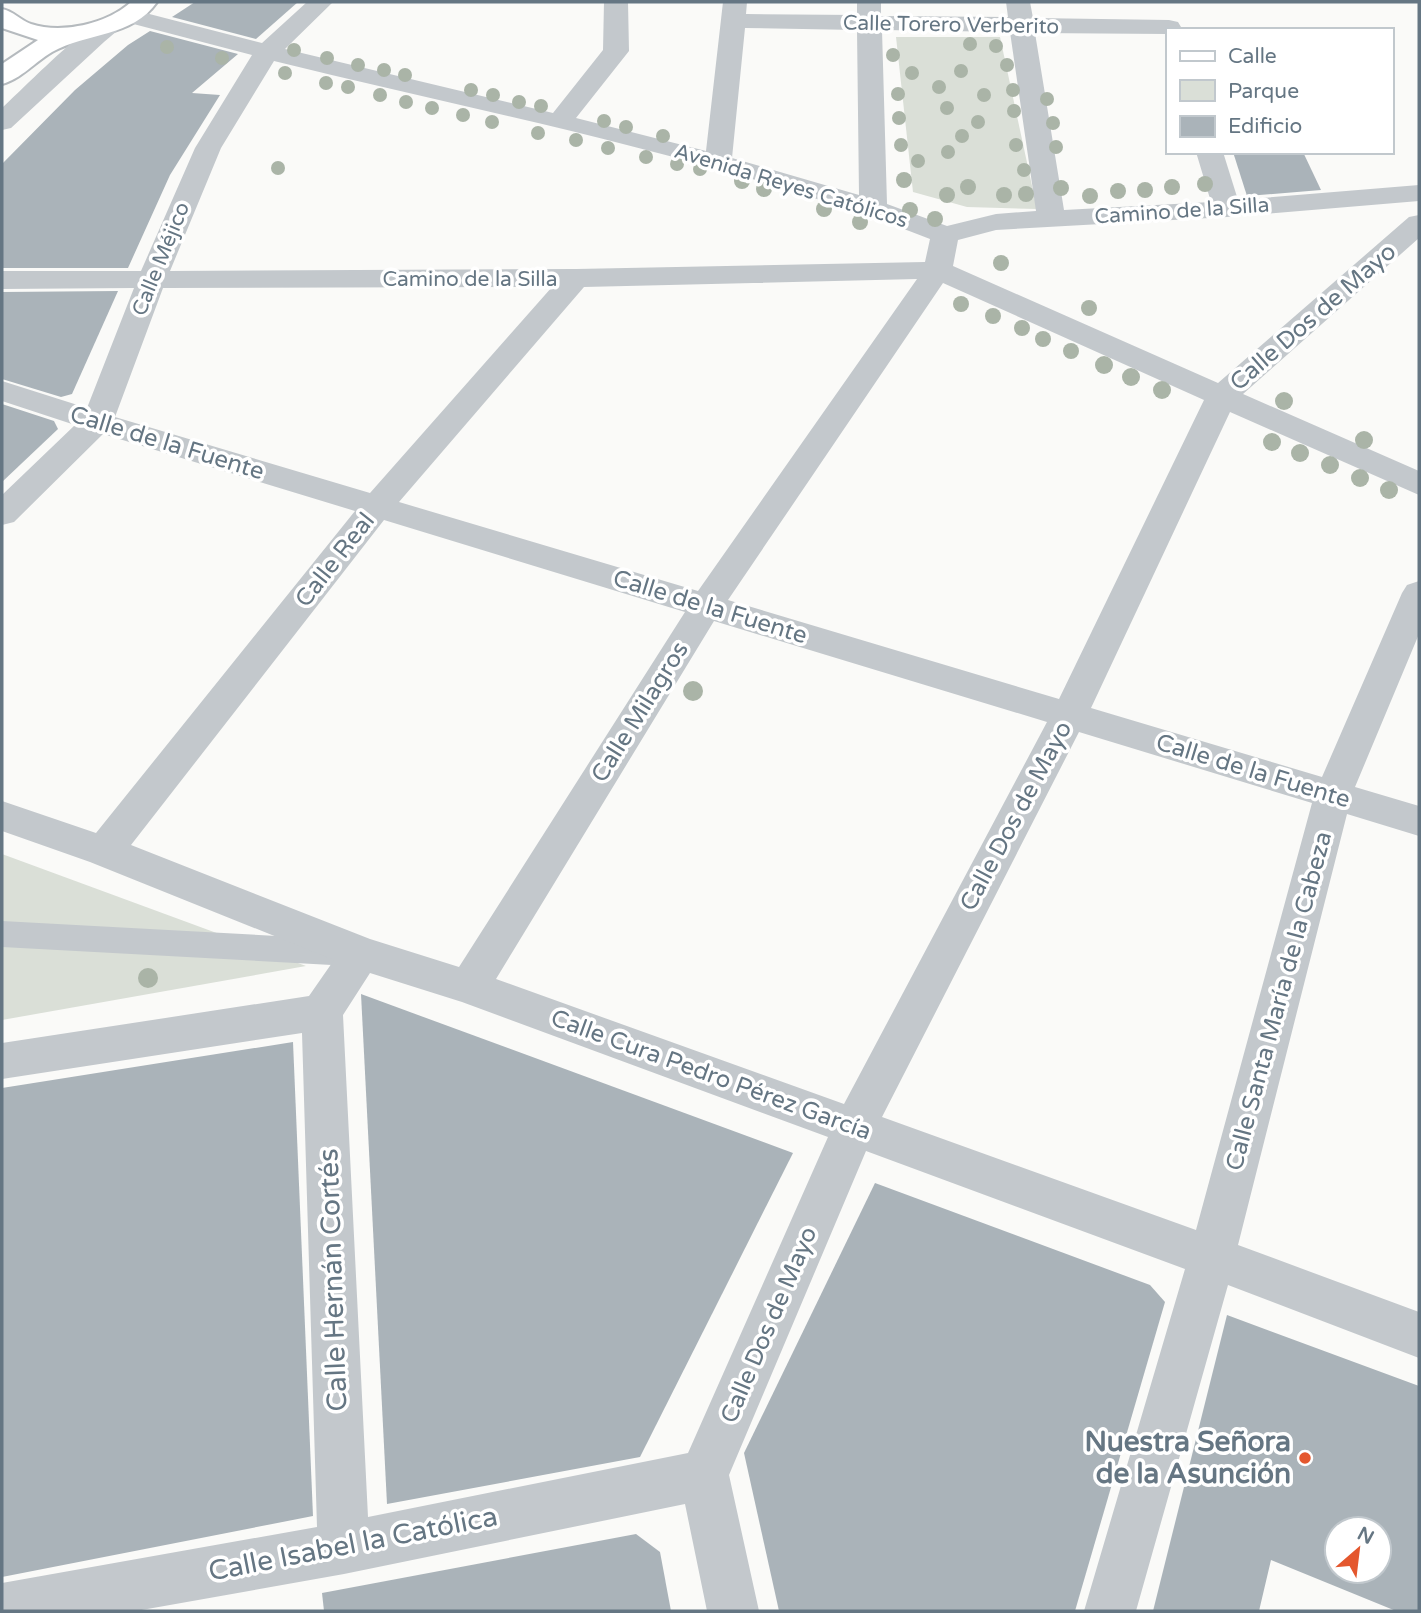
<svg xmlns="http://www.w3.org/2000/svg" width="1421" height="1613" font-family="'Varela Round',sans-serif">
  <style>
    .green { fill: #dadfd7 }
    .building { fill: #aab3b9; fill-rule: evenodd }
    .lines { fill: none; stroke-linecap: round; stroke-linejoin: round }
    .primary-casing { stroke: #b5babe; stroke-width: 4 }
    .pedestrian { fill: #c3c8cc; fill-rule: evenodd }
    .minor { fill: #c3c8cc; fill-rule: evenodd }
    .primary { fill: #fff; fill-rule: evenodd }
    .tree { fill: #aab4a7 }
    .poi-dot { fill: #e4572e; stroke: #fff; stroke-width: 2.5 }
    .labels { text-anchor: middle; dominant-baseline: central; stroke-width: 7; stroke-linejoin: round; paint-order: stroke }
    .far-street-label { font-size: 21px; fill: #657683; stroke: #fff }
    .street-label { font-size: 24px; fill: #657683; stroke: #fff }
    .near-street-label { font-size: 28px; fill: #657683; stroke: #fff }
    .near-poi-label { font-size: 28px; font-weight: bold; fill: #657683; stroke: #fff; text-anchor: end }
  </style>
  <rect width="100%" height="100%" fill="#fafaf8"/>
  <g class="green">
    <path d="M896,37H1000L1037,209L967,207L913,192Z"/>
    <path d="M2,854L306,966L2,1020Z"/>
  </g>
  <g class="building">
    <path d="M195,2H298L256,39L172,17Z"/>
    <path d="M150,31L238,54L192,93L220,95L170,175L128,268H2V164L75,90L128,45Z"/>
    <path d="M1233,152H1303L1321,190L1247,196Z"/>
    <path d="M118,291L72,394L61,397L2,379V292Z"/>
    <path d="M2,404L54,421L58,429L2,482Z"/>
    <path d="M361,994L793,1153L640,1457L387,1504Z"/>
    <path d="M293,1042L313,1516L2,1577V1088Z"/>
    <path d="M875,1183L1150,1285L1165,1302L1075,1611H779L744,1453Z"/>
    <path d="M1227,1315L1419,1386V1611H1396L1271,1560L1259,1611H1153ZM1337,1529H1379V1571H1337Z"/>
    <path d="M636,1534L660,1552L671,1611H324L322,1593Z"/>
  </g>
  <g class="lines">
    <g class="primary-casing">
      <path id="primary" d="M131,2H157C133,37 86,33 52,52C35,62 21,79 2,84V64L38,40L2,28V9C13,11 20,20 31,24C62,34 107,24 131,2Z"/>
    </g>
    <path class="pedestrian" d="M2,921L350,940L361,944L366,953L361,962L350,966L2,947Z"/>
    <path class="minor" d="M307,2H333L285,49L553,113L603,50L604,2H628L629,51L576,118L706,151L723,2H747L746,14L857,15V2H881V16L1008,17L1006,2H1030L1033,18L1169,20L1178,22L1181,27L1179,30H1167V34L1035,33L1064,210L1211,202L1196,152H1223L1238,200L1419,185V201L1227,217L996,230L958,240L953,266L1218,383L1409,217L1419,215V238L1243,394L1419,471V495L1230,412L1091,708L1322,777L1402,593L1407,585L1419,581V634L1355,787L1419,806V836L1347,814L1238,1245L1419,1312V1358L1228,1285L1136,1611H1084L1185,1269L866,1151L729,1475L759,1611H707L685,1504L344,1574L136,1611H2V1583L317,1527L302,1033L2,1079V1043L309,996L334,960L90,862L2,831V801L96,833L355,511L103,434L14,522L2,525V495L75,425L2,401V381L87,408L134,288L2,289V271H141L195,148L252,55L122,21L124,25L104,42L11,128L2,130V108C25,87 80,30 105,19C110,17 115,18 120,20L118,16L121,11L130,9L262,43ZM745,28L857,30L859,195L732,158ZM882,30L1010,32L1036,211L996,214L947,226L887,204ZM274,61C493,115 719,157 930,239L925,262L576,269L170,271L221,148ZM917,279L698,591L399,502L584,287ZM943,283L1204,400L1059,699L728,600ZM552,287L370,493L115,417L163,288ZM384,520L685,612L459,967L370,939L131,845ZM714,621L1047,722L844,1104L496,979ZM1079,732L1312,803L1196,1230L882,1117ZM370,973L462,1002L828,1137L688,1453L368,1517L343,1015Z"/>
    <use href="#primary" class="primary"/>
  </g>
  <g class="tree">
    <circle cx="970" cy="44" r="7"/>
    <circle cx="996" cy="46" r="7"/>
    <circle cx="167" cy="47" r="7"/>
    <circle cx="294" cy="50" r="7"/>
    <circle cx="893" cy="55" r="7"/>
    <circle cx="222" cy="58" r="7"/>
    <circle cx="327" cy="58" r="7"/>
    <circle cx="358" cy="65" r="7"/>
    <circle cx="1007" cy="65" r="7"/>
    <circle cx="384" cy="70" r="7"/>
    <circle cx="961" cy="71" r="7"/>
    <circle cx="285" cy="73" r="7"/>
    <circle cx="912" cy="73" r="7"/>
    <circle cx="405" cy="75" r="7"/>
    <circle cx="326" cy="83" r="7"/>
    <circle cx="348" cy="87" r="7"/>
    <circle cx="939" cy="87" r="7"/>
    <circle cx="471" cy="90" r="7"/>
    <circle cx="1013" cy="90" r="7"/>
    <circle cx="898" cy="94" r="7"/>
    <circle cx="380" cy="95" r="7"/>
    <circle cx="493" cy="95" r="7"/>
    <circle cx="984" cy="95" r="7"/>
    <circle cx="1047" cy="99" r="7"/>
    <circle cx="406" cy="102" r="7"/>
    <circle cx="519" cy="102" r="7"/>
    <circle cx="541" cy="106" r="7"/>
    <circle cx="432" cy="108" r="7"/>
    <circle cx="947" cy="108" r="7"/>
    <circle cx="1014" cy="111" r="7"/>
    <circle cx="463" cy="115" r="7"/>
    <circle cx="899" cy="118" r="7"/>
    <circle cx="604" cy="121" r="7"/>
    <circle cx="492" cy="122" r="7"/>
    <circle cx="978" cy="122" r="7"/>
    <circle cx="1053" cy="123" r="7"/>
    <circle cx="626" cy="127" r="7"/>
    <circle cx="538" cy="133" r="7"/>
    <circle cx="663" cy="136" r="7"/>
    <circle cx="962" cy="136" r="7"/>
    <circle cx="576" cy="140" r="7"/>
    <circle cx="901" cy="145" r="7"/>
    <circle cx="1016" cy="145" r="7"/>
    <circle cx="1056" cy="147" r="7"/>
    <circle cx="608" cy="148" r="7"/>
    <circle cx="948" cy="152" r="7"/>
    <circle cx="646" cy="157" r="7"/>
    <circle cx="918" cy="161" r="7"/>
    <circle cx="677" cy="164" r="7"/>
    <circle cx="278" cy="168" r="7"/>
    <circle cx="700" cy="169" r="7"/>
    <circle cx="1024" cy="170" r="7"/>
    <circle cx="904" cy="180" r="8"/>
    <circle cx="742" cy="181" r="8"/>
    <circle cx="1205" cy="184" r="8"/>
    <circle cx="968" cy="187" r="8"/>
    <circle cx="1172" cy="187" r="8"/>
    <circle cx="1061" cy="188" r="8"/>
    <circle cx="764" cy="189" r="8"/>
    <circle cx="1145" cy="190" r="8"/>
    <circle cx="1118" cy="191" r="8"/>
    <circle cx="1026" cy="194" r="8"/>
    <circle cx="947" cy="195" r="8"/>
    <circle cx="1004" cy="195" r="8"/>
    <circle cx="1090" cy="196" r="8"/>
    <circle cx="824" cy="209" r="8"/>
    <circle cx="910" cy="210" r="8"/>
    <circle cx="935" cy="219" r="8"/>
    <circle cx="860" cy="222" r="8"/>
    <circle cx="1001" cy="263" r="8"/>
    <circle cx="961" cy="304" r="8"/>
    <circle cx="1089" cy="308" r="8"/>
    <circle cx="993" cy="316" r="8"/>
    <circle cx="1022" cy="328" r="8"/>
    <circle cx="1043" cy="339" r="8"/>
    <circle cx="1071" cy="351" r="8"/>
    <circle cx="1104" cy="365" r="9"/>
    <circle cx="1131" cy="377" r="9"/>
    <circle cx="1162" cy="390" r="9"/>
    <circle cx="1284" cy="401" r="9"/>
    <circle cx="1364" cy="440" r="9"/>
    <circle cx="1272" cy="442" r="9"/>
    <circle cx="1300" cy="453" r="9"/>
    <circle cx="1330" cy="465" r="9"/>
    <circle cx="1360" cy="478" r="9"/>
    <circle cx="1389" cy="490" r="9"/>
    <circle cx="693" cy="691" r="10"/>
    <circle cx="148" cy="978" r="10"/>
  </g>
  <circle class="poi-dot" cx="1305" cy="1458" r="7"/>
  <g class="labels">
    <g class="far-street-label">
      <text transform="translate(951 25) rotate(1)">Calle Torero Verberito</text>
      <text transform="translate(791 186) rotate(17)">Avenida Reyes Católicos</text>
      <text transform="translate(1182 211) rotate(-4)">Camino de la Silla</text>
      <text transform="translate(161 259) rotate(-68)">Calle Méjico</text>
      <text x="470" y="279">Camino de la Silla</text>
    </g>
    <g class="street-label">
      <text transform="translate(1313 317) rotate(-41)">Calle Dos de Mayo</text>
      <text transform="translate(167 443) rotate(17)">Calle de la Fuente</text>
      <text transform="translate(335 560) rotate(-52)">Calle Real</text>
      <text transform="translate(710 607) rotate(17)">Calle de la Fuente</text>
      <text transform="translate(640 712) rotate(-58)">Calle Milagros</text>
      <text transform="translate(1253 771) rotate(17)">Calle de la Fuente</text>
      <text transform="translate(1016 816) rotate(-62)">Calle Dos de Mayo</text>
      <text transform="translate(1279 1001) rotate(-75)">Calle Santa María de la Cabeza</text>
      <text transform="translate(711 1075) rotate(20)">Calle Cura Pedro Pérez García</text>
      <text transform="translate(769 1325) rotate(-67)">Calle Dos de Mayo</text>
    </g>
    <g class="near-street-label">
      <text transform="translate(333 1280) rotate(-92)">Calle Hernán Cortés</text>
      <text transform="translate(353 1544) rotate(-11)">Calle Isabel la Católica</text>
    </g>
    <g class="near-poi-label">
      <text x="1291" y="1442">Nuestra Señora<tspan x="1291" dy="32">de la Asunción</tspan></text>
    </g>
  </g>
  <rect width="1421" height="1613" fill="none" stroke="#657683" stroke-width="7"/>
  <rect x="1166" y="28" width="228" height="126" fill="#ffffff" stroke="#c1c8cd" stroke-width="2"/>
  <rect x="1180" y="51" width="35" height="10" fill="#ffffff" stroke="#c1c8cd" stroke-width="2"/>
  <text x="1228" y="63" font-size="21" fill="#657683">Calle</text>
  <rect x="1180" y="80" width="35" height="21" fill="#dadfd7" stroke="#c1c8cd" stroke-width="2"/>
  <text x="1228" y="98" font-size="21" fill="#657683">Parque</text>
  <rect x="1180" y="116" width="35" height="21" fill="#aab3b9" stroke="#c1c8cd" stroke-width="2"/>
  <text x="1228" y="133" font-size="21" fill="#657683">Edificio</text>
  <g transform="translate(1358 1550) rotate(28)"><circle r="33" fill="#ffffff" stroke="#c1c8cd" stroke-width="2"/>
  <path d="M0-5L12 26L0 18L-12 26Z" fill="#e4572e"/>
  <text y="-10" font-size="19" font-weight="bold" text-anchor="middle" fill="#657683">N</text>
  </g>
</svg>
